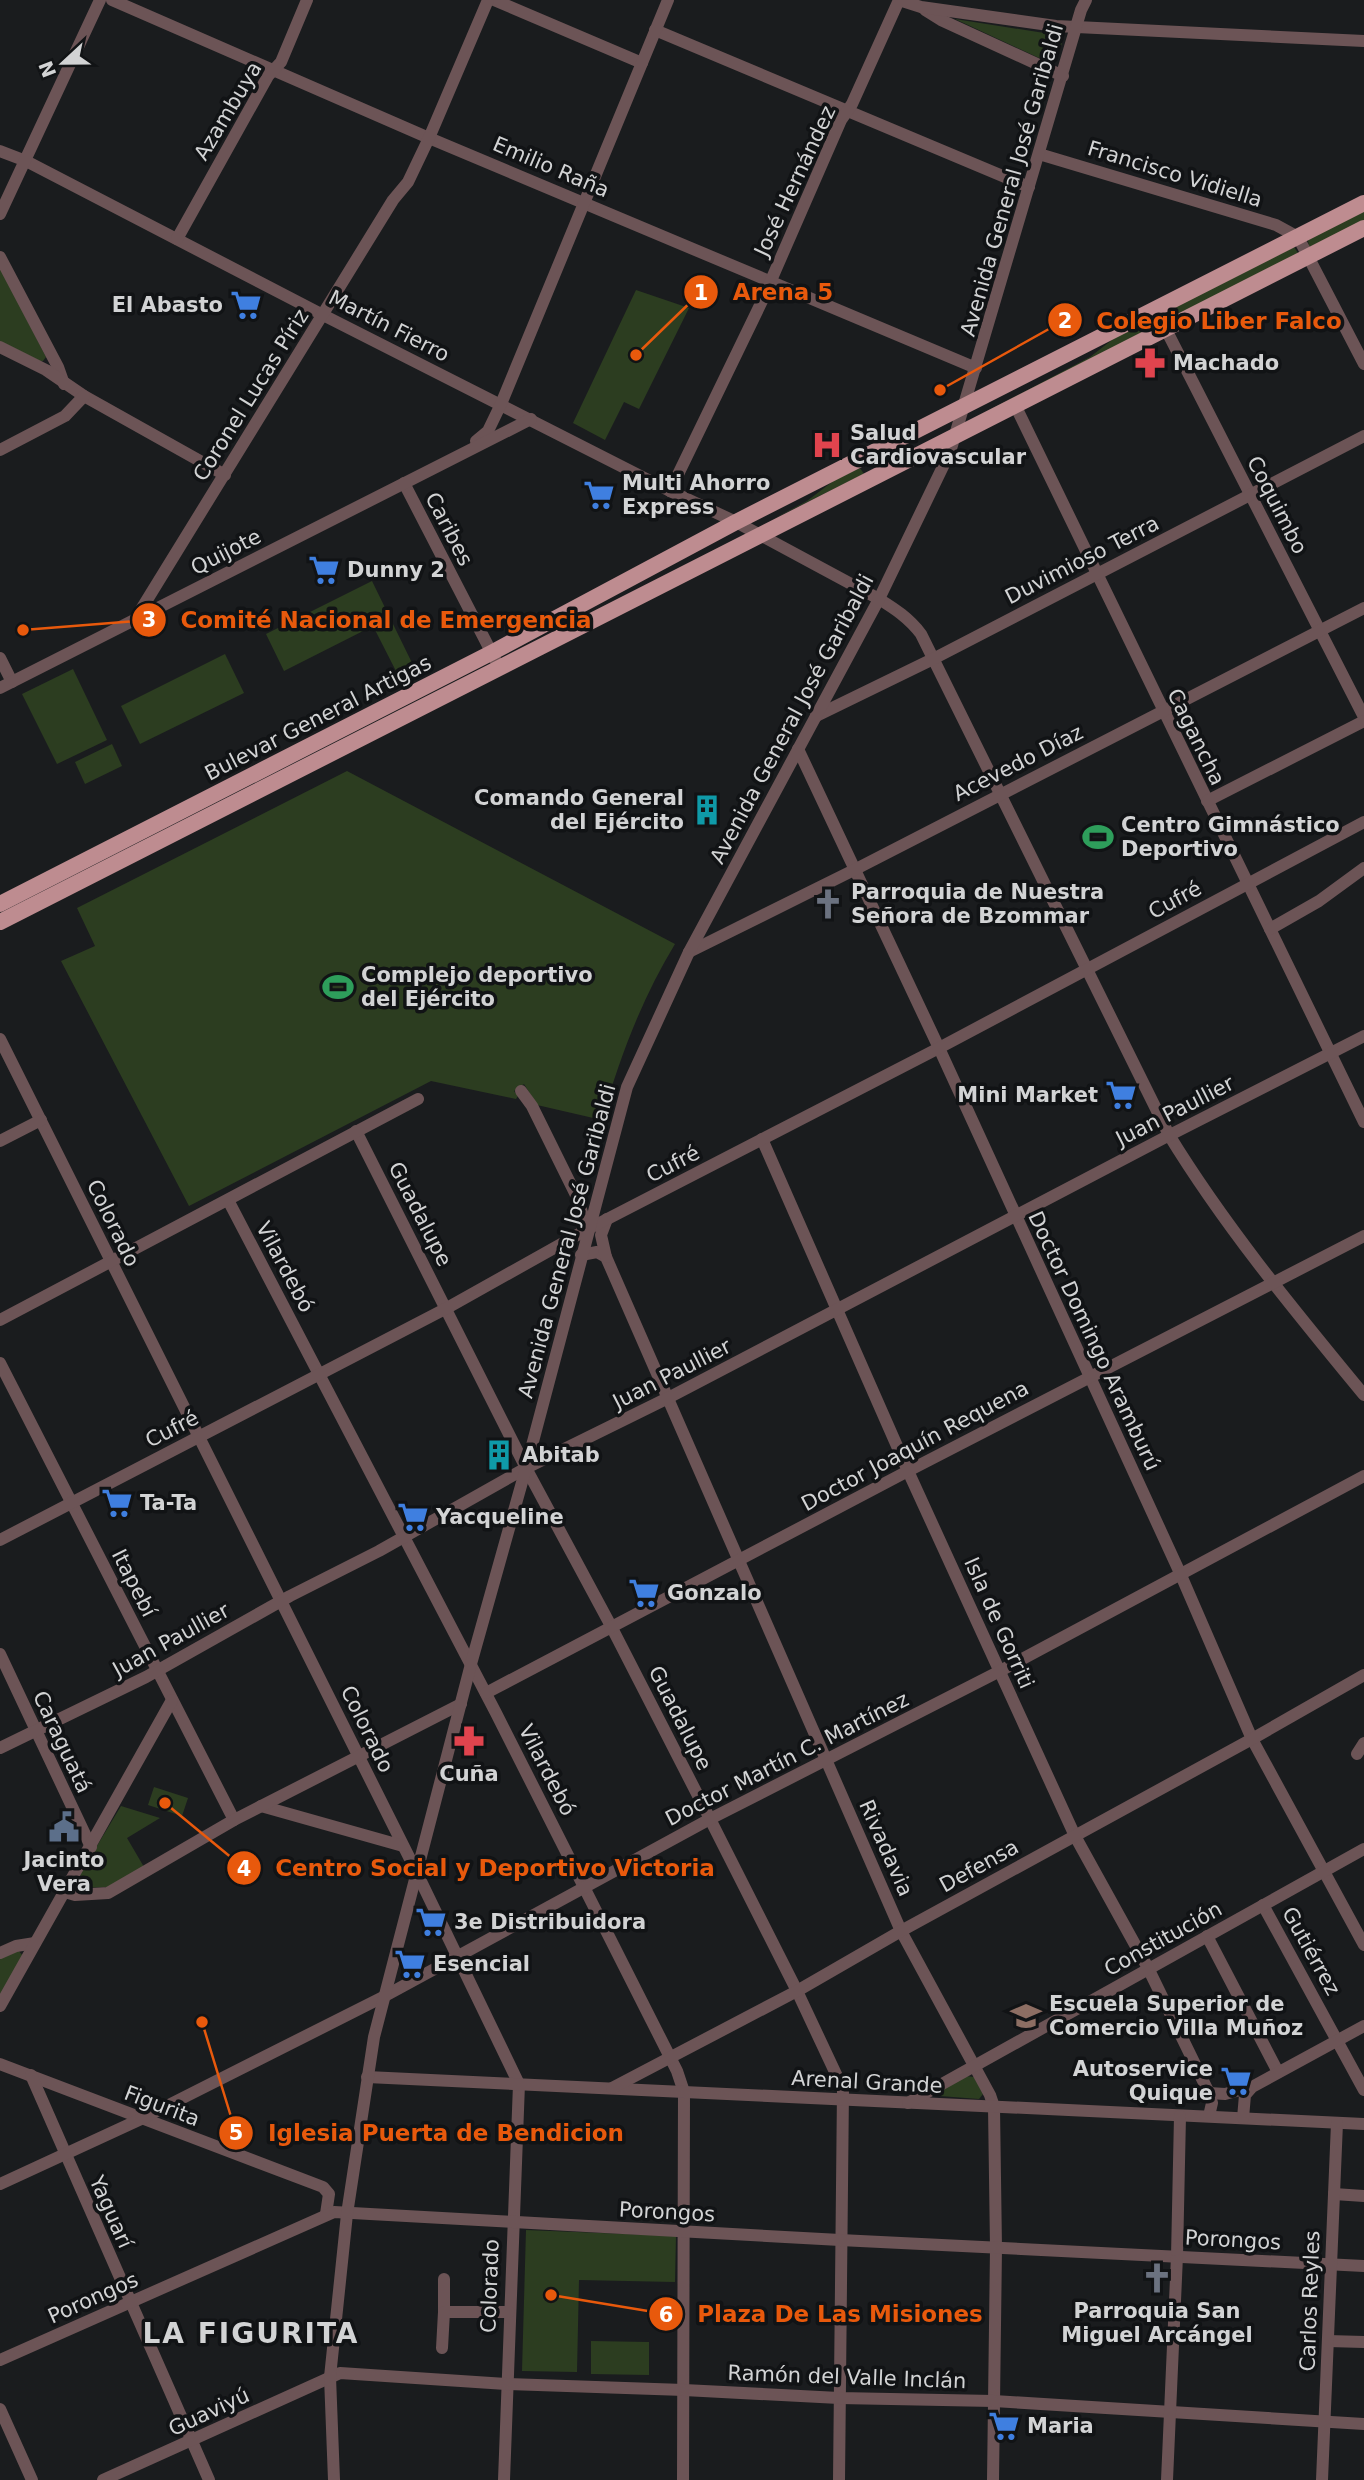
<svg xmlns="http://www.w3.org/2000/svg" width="1364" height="2480" font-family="'DejaVu Sans',sans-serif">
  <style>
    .green { fill: #2c3d20 }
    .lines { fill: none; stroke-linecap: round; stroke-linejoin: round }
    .minor { stroke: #6c5456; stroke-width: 12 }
    .major { stroke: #be8c90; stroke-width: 16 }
    .labels { text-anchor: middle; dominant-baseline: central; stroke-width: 7; stroke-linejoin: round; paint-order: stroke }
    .street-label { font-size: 21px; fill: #d2d3d4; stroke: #111315 }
    .poi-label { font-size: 21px; font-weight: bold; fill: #d2d3d4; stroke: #111315; text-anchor: start }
    .district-label { font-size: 28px; font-weight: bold; letter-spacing: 2px; fill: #d2d3d4; stroke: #111315 }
    .leader { fill: none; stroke: #e8590c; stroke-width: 2.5 }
    .callout-dot { fill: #e8590c; stroke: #111315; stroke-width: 2.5 }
    .mark-label { font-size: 21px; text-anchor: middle; font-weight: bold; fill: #fff }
    .callout-label { font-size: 23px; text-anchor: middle; font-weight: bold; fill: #e8590c; stroke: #111315; stroke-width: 7; stroke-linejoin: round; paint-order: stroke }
  </style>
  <rect width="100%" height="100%" fill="#1a1c1e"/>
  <g class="green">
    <path d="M955,19L1057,35L1062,43L1056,60L1050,63Z"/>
    <path d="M1364,210V221L1309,247L1308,240Z"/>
    <path d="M1294,247L1298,253L1168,320L1166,318L1167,311Z"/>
    <path d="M0,267L46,357L43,361L39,362L0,342Z"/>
    <path d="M636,290L689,308L639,409L624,402L605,440L573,423Z"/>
    <path d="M1149,320L1154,322L1155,326L972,419L1090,357L1117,336Z"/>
    <path d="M860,468L864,474L773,519L807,501L836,479Z"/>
    <path d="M372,581L414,667L398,675L373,626L284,671L266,634Z"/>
    <path d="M225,654L244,693L140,744L121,706Z"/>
    <path d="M73,669L107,740L57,764L22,694Z"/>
    <path d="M112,744L122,766L85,784L75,762Z"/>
    <path d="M347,771L675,944C642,998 619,1059 602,1120L537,1105L524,1084L514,1091L518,1096L516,1099L431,1081L189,1206L61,961L95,946L77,908Z"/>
    <path d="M154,1787L188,1798L182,1816L148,1805Z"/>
    <path d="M121,1806L160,1818L127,1838L144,1867L109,1887L79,1888L77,1879Z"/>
    <path d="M18,1950L23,1956L0,1996V1958Z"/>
    <path d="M966,2076L974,2077L983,2094L979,2099L940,2096L939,2090Z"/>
    <path d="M526,2230L676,2236L675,2282L579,2280L577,2372L522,2371Z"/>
    <path d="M591,2341L649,2342V2375L591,2374Z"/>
  </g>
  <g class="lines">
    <g class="minor">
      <path d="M112,0L429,138L976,368"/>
      <path d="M494,0L642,63"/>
      <path d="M925,10L941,20L1063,76"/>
      <path d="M655,30L1029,187"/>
      <path d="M0,151L26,161L323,315L670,491L736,522L879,599C895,609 909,618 921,634L1169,1135C1226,1228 1295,1311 1364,1395"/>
      <path d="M1039,154L1276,225L1298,237L1364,364"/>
      <path d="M0,214L100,0"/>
      <path d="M177,239L268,76L281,62L307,0"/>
      <path d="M0,257L58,367L64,384"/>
      <path d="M1156,310L1364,717"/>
      <path d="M0,347L46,370L84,396L225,475"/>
      <path d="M1015,405L1364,1122"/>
      <path d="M476,441L488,431L501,404L668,0"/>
      <path d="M0,450L65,416L84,396"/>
      <path d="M404,483L499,667"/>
      <path d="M670,491L762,301L841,120L852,104L899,0L921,7L1056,26L1364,41"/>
      <path d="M134,621L393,200L408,182L429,138L488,0"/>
      <path d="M0,658L12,682"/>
      <path d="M0,688L531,419"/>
      <path d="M816,716L933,659L1364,436"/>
      <path d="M798,749L939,1048L1180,1573L1252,1739L1364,1945"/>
      <path d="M1207,801L1364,721"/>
      <path d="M1270,929L1319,901L1364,868"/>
      <path d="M689,952L854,870L1364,608"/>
      <path d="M0,1039L416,1871L519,2084L504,2480"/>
      <path d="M521,1091L532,1106L575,1193L588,1229"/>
      <path d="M356,1131L526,1468L611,1626L710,1819L797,1991L843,2089L839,2480"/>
      <path d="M762,1139L908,1471L1075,1836L1148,1968L1209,2093L1212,2103L1209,2116"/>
      <path d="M0,1141L41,1120"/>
      <path d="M228,1200L496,1713L677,2071L684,2092L683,2480"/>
      <path d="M581,1255L597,1252L606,1257L901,1931L990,2095L994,2107L996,2248L993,2480"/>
      <path d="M606,1257L601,1235L607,1219"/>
      <path d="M0,1320L418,1099"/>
      <path d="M0,1363L234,1820"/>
      <path d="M0,1540L447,1308L588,1229L939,1048L1364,822"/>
      <path d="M0,1654L91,1847"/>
      <path d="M486,1693L908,1471L1364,1236"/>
      <path d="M0,1748L146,1677L290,1596L379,1551L526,1468L668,1398L1162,1139L1364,1036"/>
      <path d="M1357,1754L1364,1743"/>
      <path d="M261,1806L403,1846"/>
      <path d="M65,1892L75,1895L108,1893L234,1820L461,1704"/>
      <path d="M1263,1905L1364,2090"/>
      <path d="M1207,1936L1278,2072"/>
      <path d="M0,1953L16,1946L35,1943"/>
      <path d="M0,2006L172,1700"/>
      <path d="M0,2064L323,2187L329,2194L326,2214"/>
      <path d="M31,2075L209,2480"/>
      <path d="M367,2077L1364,2124"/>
      <path d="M612,2088L797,1991L901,1931L1252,1739L1364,1675"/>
      <path d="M1209,2093L1225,2094L1251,2087"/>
      <path d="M908,2103L1364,1849"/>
      <path d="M1243,2118L1245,2095L1252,2087L1364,2026"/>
      <path d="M0,2184L141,2119L383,1997L710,1819L1000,1671L1364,1476"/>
      <path d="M1334,2194L1364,2196"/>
      <path d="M444,2312V2279"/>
      <path d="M1328,2341L1364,2342"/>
      <path d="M442,2348L444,2312H509"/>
      <path d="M0,2360L334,2212L840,2240L1364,2266"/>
      <path d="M0,2409L32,2480"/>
      <path d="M103,2480L340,2373L506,2384L684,2390L839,2398L994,2401L1364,2424"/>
      <path d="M334,2480L330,2377L347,2214L374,2037L471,1664L526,1468L627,1087L689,952L879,599L950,452L1081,10L1086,0"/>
      <path d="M1167,2480L1177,2256L1180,2116"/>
      <path d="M1322,2480L1337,2123"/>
    </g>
    <g class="major">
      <path d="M0,904L491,653L736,522L1364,203"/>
      <path d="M0,922L1364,228"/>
    </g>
  </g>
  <defs>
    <g id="supermarket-bare" transform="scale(2.415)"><path d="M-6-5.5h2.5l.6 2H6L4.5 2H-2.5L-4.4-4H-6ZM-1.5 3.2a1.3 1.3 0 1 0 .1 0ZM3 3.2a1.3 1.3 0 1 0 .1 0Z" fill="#3f7fe0" stroke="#111315" stroke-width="2.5" paint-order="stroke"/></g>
    <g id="pharmacy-bare" transform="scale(2.415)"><path d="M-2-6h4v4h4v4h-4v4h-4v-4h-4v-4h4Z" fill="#e0444e" stroke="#111315" stroke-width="2.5" paint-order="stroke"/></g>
    <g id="hospital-bare" transform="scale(2.415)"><path d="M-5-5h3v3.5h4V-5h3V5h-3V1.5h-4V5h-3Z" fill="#e0444e" stroke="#111315" stroke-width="2.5" paint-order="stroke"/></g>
    <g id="building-bare" transform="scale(2.415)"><path d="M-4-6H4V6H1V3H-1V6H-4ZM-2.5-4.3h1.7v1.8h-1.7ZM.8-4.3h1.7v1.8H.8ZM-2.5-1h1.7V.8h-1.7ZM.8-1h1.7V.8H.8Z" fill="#0f9aa8" stroke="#111315" stroke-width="2.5" paint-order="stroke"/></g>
    <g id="stadium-bare" transform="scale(2.415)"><path d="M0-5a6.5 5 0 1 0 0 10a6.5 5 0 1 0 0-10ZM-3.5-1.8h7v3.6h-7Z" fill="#2e9e5b" stroke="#111315" stroke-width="2.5" paint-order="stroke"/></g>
    <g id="church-bare" transform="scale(2.415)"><path d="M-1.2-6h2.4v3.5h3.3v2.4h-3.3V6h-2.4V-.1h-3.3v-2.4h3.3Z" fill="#6b7280" stroke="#111315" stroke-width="2.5" paint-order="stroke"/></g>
    <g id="civic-bare" transform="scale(2.415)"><path d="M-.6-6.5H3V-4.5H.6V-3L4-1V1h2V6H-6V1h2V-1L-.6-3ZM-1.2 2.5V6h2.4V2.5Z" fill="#5c6f8a" stroke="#111315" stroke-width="2.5" paint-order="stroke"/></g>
    <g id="school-bare" transform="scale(2.415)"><path d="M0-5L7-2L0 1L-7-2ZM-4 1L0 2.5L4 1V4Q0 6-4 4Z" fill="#8d6e63" stroke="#111315" stroke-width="2.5" paint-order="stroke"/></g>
  </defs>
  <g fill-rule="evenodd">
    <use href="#supermarket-bare" x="246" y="305"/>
    <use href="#pharmacy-bare" x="1150" y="363"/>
    <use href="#hospital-bare" x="827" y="445"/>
    <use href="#supermarket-bare" x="599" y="495"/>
    <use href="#supermarket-bare" x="324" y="570"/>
    <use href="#building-bare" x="707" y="810"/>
    <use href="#stadium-bare" x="1098" y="837"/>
    <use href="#church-bare" x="828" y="904"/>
    <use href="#stadium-bare" x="338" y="987"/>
    <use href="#supermarket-bare" x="1121" y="1095"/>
    <use href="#building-bare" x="499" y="1455"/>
    <use href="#supermarket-bare" x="117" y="1503"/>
    <use href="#supermarket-bare" x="413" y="1517"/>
    <use href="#supermarket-bare" x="644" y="1593"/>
    <use href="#pharmacy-bare" x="469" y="1741"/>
    <use href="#civic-bare" x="64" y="1827"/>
    <use href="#supermarket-bare" x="431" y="1922"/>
    <use href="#supermarket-bare" x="410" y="1964"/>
    <use href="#school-bare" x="1026" y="2016"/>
    <use href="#supermarket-bare" x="1236" y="2081"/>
    <use href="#church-bare" x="1157" y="2278"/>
    <use href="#supermarket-bare" x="1004" y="2426"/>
  </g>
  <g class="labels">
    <g class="street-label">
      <text transform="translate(228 111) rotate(-59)">Azambuya</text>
      <text transform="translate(551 167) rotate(23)">Emilio Raña</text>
      <text transform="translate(1175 174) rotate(17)">Francisco Vidiella</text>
      <text transform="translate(1012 180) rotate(-74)">Avenida General José Garibaldi</text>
      <text transform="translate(795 181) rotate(-65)">José Hernández</text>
      <text transform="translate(389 326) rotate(27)">Martín Fierro</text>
      <text transform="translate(251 395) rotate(-58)">Coronel Lucas Píriz</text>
      <text transform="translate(1277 505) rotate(63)">Coquimbo</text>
      <text transform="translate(449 529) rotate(63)">Caribes</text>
      <text transform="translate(226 552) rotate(-27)">Quijote</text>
      <text transform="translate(1082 560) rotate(-27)">Duvimioso Terra</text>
      <text transform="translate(318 718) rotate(-27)">Bulevar General Artigas</text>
      <text transform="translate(792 719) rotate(-62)">Avenida General José Garibaldi</text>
      <text transform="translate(1196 737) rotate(64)">Cagancha</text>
      <text transform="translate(1018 763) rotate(-27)">Acevedo Díaz</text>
      <text transform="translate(1175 900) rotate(-28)">Cufré</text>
      <text transform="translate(1175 1111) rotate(-27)">Juan Paullier</text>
      <text transform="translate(673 1164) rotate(-27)">Cufré</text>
      <text transform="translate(420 1214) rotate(63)">Guadalupe</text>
      <text transform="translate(113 1223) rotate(64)">Colorado</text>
      <text transform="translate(567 1241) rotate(-75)">Avenida General José Garibaldi</text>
      <text transform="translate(285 1267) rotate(62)">Vilardebó</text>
      <text transform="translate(1094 1341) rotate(65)">Doctor Domingo Aramburú</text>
      <text transform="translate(672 1374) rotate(-27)">Juan Paullier</text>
      <text transform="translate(172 1429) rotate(-27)">Cufré</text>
      <text transform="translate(915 1446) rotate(-28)">Doctor Joaquín Requena</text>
      <text transform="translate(134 1583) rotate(63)">Itapebí</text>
      <text transform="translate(999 1623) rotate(66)">Isla de Gorriti</text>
      <text transform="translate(171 1640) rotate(-29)">Juan Paullier</text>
      <text transform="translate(680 1718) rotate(63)">Guadalupe</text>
      <text transform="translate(367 1729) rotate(64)">Colorado</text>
      <text transform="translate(62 1742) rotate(65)">Caraguatá</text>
      <text transform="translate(787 1759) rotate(-27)">Doctor Martín C. Martínez</text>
      <text transform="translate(547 1770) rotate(63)">Vilardebó</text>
      <text transform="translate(886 1848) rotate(66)">Rivadavia</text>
      <text transform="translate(979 1866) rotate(-29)">Defensa</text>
      <text transform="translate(1163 1939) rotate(-29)">Constitución</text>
      <text transform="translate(1311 1951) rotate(61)">Gutiérrez</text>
      <text transform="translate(867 2082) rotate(3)">Arenal Grande</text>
      <text transform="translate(162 2106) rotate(21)">Figurita</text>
      <text transform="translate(111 2212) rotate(66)">Yaguarí</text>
      <text transform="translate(667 2212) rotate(3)">Porongos</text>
      <text transform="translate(1233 2240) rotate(3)">Porongos</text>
      <text transform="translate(490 2286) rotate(-88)">Colorado</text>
      <text transform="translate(93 2298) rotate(-24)">Porongos</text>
      <text transform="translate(1310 2301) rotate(-88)">Carlos Reyles</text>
      <text transform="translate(847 2377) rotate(2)">Ramón del Valle Inclán</text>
      <text transform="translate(209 2412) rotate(-25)">Guaviyú</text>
    </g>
    <g class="poi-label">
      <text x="223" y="305" text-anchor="end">El Abasto</text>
      <text x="1173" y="363">Machado</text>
      <text x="850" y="433">Salud<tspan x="850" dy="24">Cardiovascular</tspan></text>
      <text x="622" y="483">Multi Ahorro<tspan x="622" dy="24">Express</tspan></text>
      <text x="347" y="570">Dunny 2</text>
      <text x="684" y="798" text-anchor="end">Comando General<tspan x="684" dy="24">del Ejército</tspan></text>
      <text x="1121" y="825">Centro Gimnástico<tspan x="1121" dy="24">Deportivo</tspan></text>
      <text x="851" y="892">Parroquia de Nuestra<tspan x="851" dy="24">Señora de Bzommar</tspan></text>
      <text x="361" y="975">Complejo deportivo<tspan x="361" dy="24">del Ejército</tspan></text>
      <text x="1098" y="1095" text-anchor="end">Mini Market</text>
      <text x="522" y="1455">Abitab</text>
      <text x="140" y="1503">Ta-Ta</text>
      <text x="436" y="1517">Yacqueline</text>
      <text x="667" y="1593">Gonzalo</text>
      <text x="469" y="1774" text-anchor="middle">Cuña</text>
      <text x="64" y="1860" text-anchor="middle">Jacinto<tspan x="64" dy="24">Vera</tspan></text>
      <text x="454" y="1922">3e Distribuidora</text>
      <text x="433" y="1964">Esencial</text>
      <text x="1049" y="2004">Escuela Superior de<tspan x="1049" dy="24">Comercio Villa Muñoz</tspan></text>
      <text x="1213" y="2069" text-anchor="end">Autoservice<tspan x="1213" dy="24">Quique</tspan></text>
      <text x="1157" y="2311" text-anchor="middle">Parroquia San<tspan x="1157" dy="24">Miguel Arcángel</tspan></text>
      <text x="1027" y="2426">Maria</text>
    </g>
    <g class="district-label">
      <text x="251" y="2333">LA FIGURITA</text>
    </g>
  </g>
  <path class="leader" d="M636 355L701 292M940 390L1065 320M23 630L149 620M165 1803L244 1868M202 2022L236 2133M551 2295L666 2314"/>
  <g class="callout-dot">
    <circle cx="636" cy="355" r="7"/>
    <circle cx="940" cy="390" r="7"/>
    <circle cx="23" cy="630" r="7"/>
    <circle cx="165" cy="1803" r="7"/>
    <circle cx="202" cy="2022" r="7"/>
    <circle cx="551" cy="2295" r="7"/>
    <circle cx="701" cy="292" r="18"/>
    <circle cx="1065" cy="320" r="18"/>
    <circle cx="149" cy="620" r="18"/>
    <circle cx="244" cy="1868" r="18"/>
    <circle cx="236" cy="2133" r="18"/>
    <circle cx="666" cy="2314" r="18"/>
  </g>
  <g class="mark-label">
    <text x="701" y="300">1</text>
    <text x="1065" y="328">2</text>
    <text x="149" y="627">3</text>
    <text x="244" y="1876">4</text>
    <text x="236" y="2140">5</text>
    <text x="666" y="2322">6</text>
  </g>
  <g class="callout-label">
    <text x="783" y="300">Arena 5</text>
    <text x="1219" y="329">Colegio Liber Falco</text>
    <text x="386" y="628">Comité Nacional de Emergencia</text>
    <text x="495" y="1876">Centro Social y Deportivo Victoria</text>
    <text x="446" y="2141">Iglesia Puerta de Bendicion</text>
    <text x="840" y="2322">Plaza De Las Misiones</text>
  </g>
  <g transform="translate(63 63) rotate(248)" stroke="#111315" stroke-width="5" paint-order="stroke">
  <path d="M0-5L12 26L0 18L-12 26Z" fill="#d2d3d4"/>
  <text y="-10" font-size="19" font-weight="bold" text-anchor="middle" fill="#d2d3d4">N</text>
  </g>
</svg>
